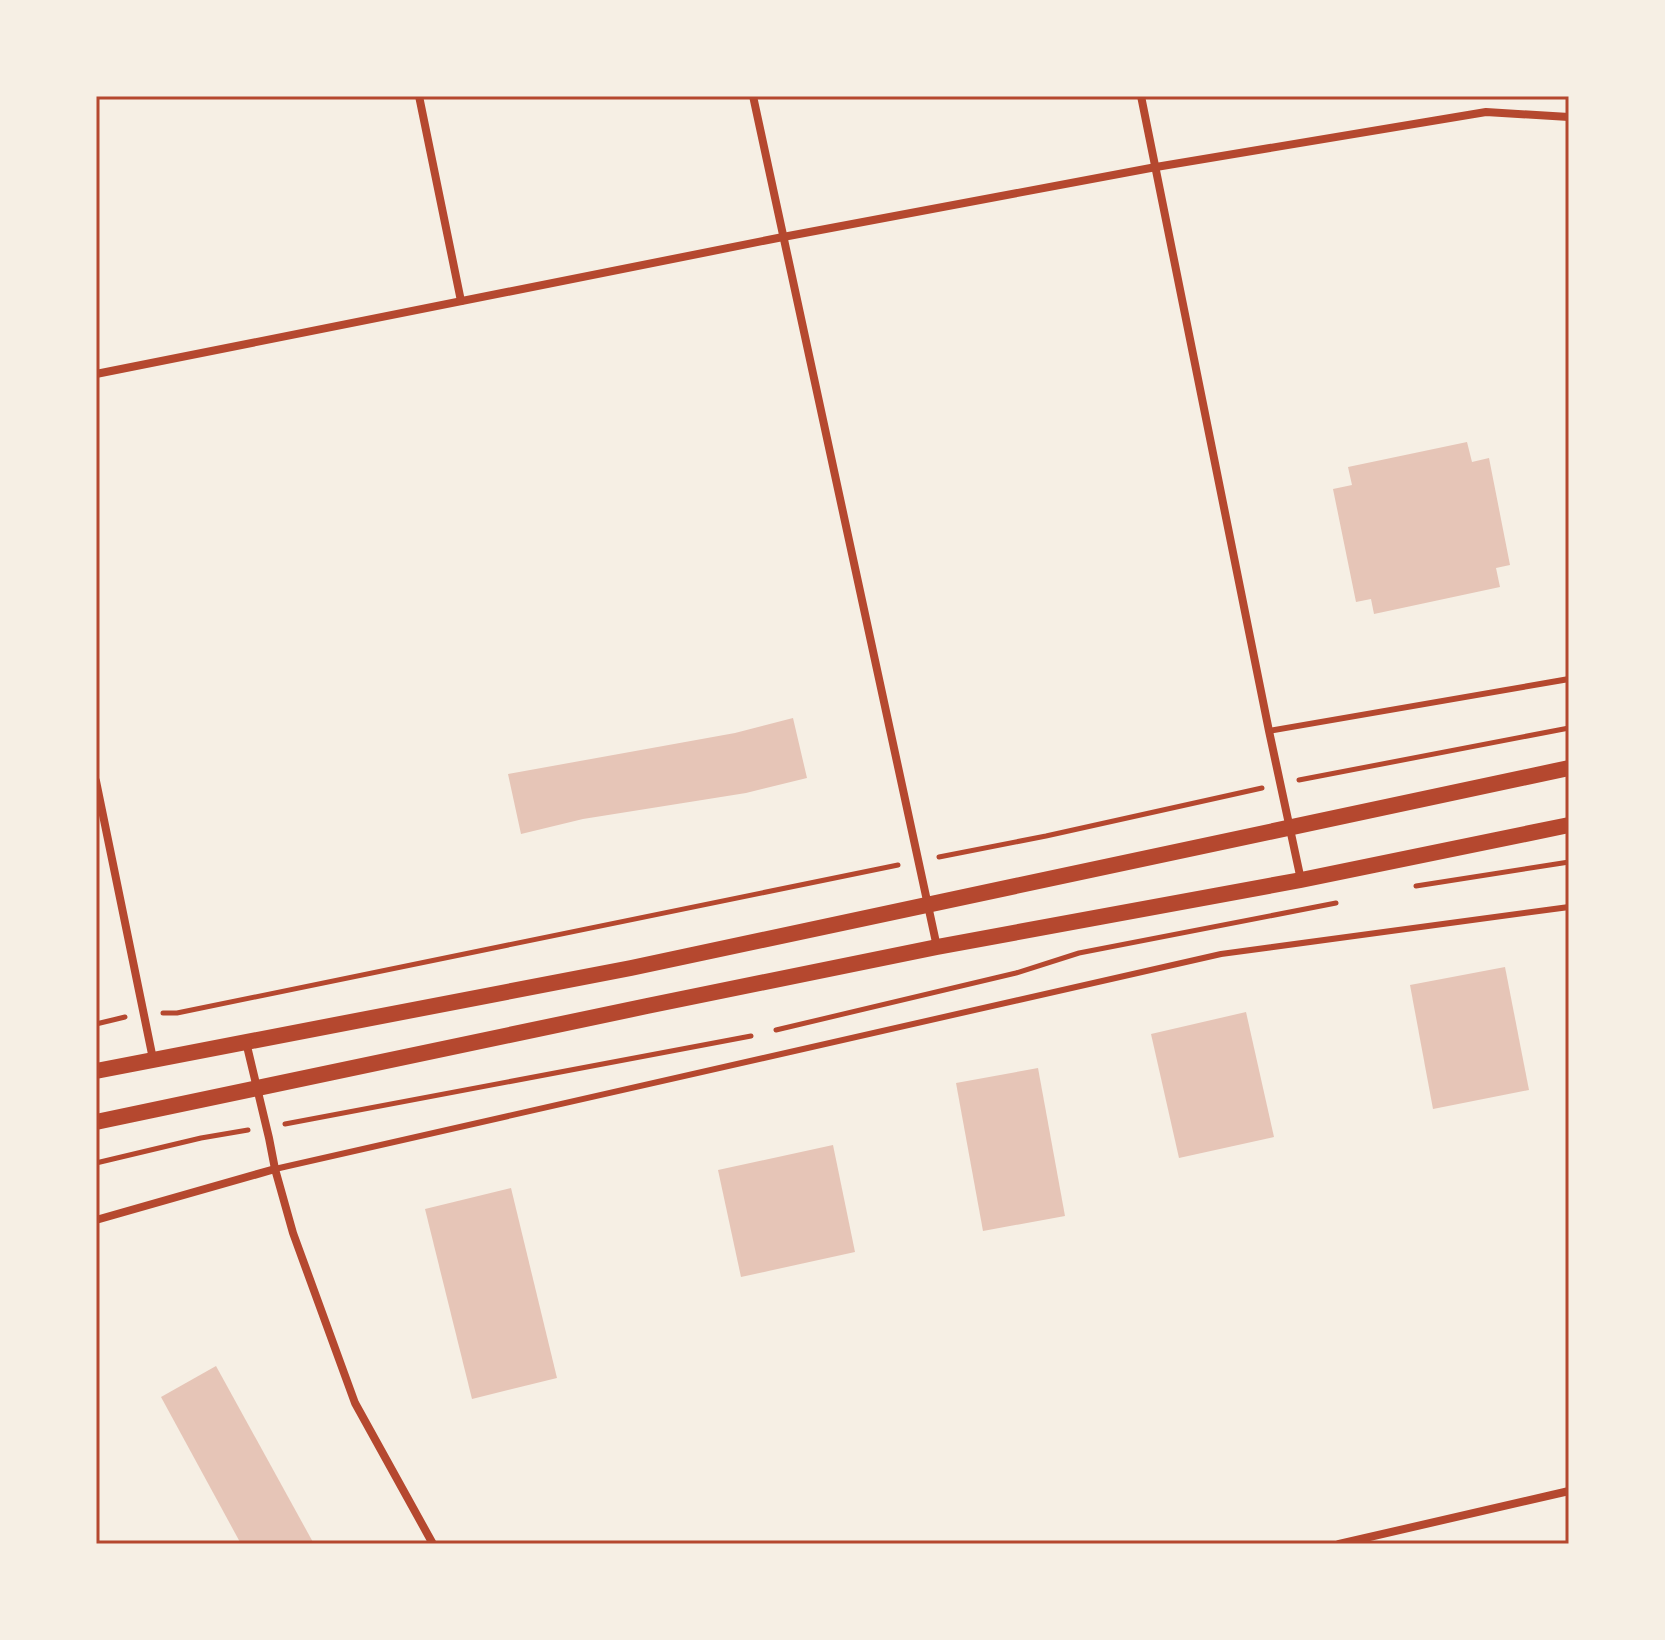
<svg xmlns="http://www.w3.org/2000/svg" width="1665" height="1640" font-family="'Public Sans',sans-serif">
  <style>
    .building { fill: #e6c5b7 }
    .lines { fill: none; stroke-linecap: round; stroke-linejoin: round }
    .path { stroke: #b5482f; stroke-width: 5 }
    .service { stroke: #b5482f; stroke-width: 6 }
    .minor { stroke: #b5482f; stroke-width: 8 }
    .secondary { stroke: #b5482f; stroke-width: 16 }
    .neatline { fill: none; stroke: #b5482f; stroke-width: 3 }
  </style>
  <rect width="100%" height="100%" fill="#f6efe4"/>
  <g class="building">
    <path d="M1467,442L1472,462L1489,458L1510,565L1496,568L1500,587L1374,614L1371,599L1356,602L1333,489L1352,485L1348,467Z"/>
    <path d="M793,718L807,778L746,793L583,819L521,834L508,774L735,733Z"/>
    <path d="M1505,967L1529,1090L1433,1109L1410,985Z"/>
    <path d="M1246,1012L1274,1137L1179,1158L1151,1034Z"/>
    <path d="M1038,1068L1065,1216L983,1231L956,1083Z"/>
    <path d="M833,1145L855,1252L741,1277L718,1170Z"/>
    <path d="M511,1188L557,1378L472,1399L425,1209Z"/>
    <path d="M216,1366L314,1544H241L161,1397Z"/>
  </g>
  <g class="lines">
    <g class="path">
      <path d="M1299,780L1569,728"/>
      <path d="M939,857L1046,836L1262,788"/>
      <path d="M1416,886L1569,862"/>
      <path d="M163,1013H177L898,865"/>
      <path d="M96,1024L125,1017"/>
      <path d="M776,1030L1016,973L1079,953L1336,903"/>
      <path d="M285,1124L751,1036"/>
      <path d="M96,1163L201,1138L248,1130"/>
    </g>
    <g class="service">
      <path d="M1269,731L1569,679"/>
      <path d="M275,1169L1221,954L1569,907"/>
    </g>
    <g class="minor">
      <path d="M419,96L461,301"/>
      <path d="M753,96L937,947"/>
      <path d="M1141,96L1269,731L1301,880"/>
      <path d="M96,374L783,237L1156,167L1486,112L1569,117"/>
      <path d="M96,781L153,1059"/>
      <path d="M246,1042L269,1138L275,1169L293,1233L355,1403L433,1544"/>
      <path d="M96,1220L275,1169"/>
      <path d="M1339,1544L1569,1491"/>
    </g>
    <g class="secondary">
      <path d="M96,1071L631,968L1569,768"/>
      <path d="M96,1122L647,1006L937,947L1301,880L1569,825"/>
    </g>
  </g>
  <rect width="1665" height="1640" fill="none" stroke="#f6efe4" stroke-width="196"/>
  <rect x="98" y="98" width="1469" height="1444" class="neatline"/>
</svg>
